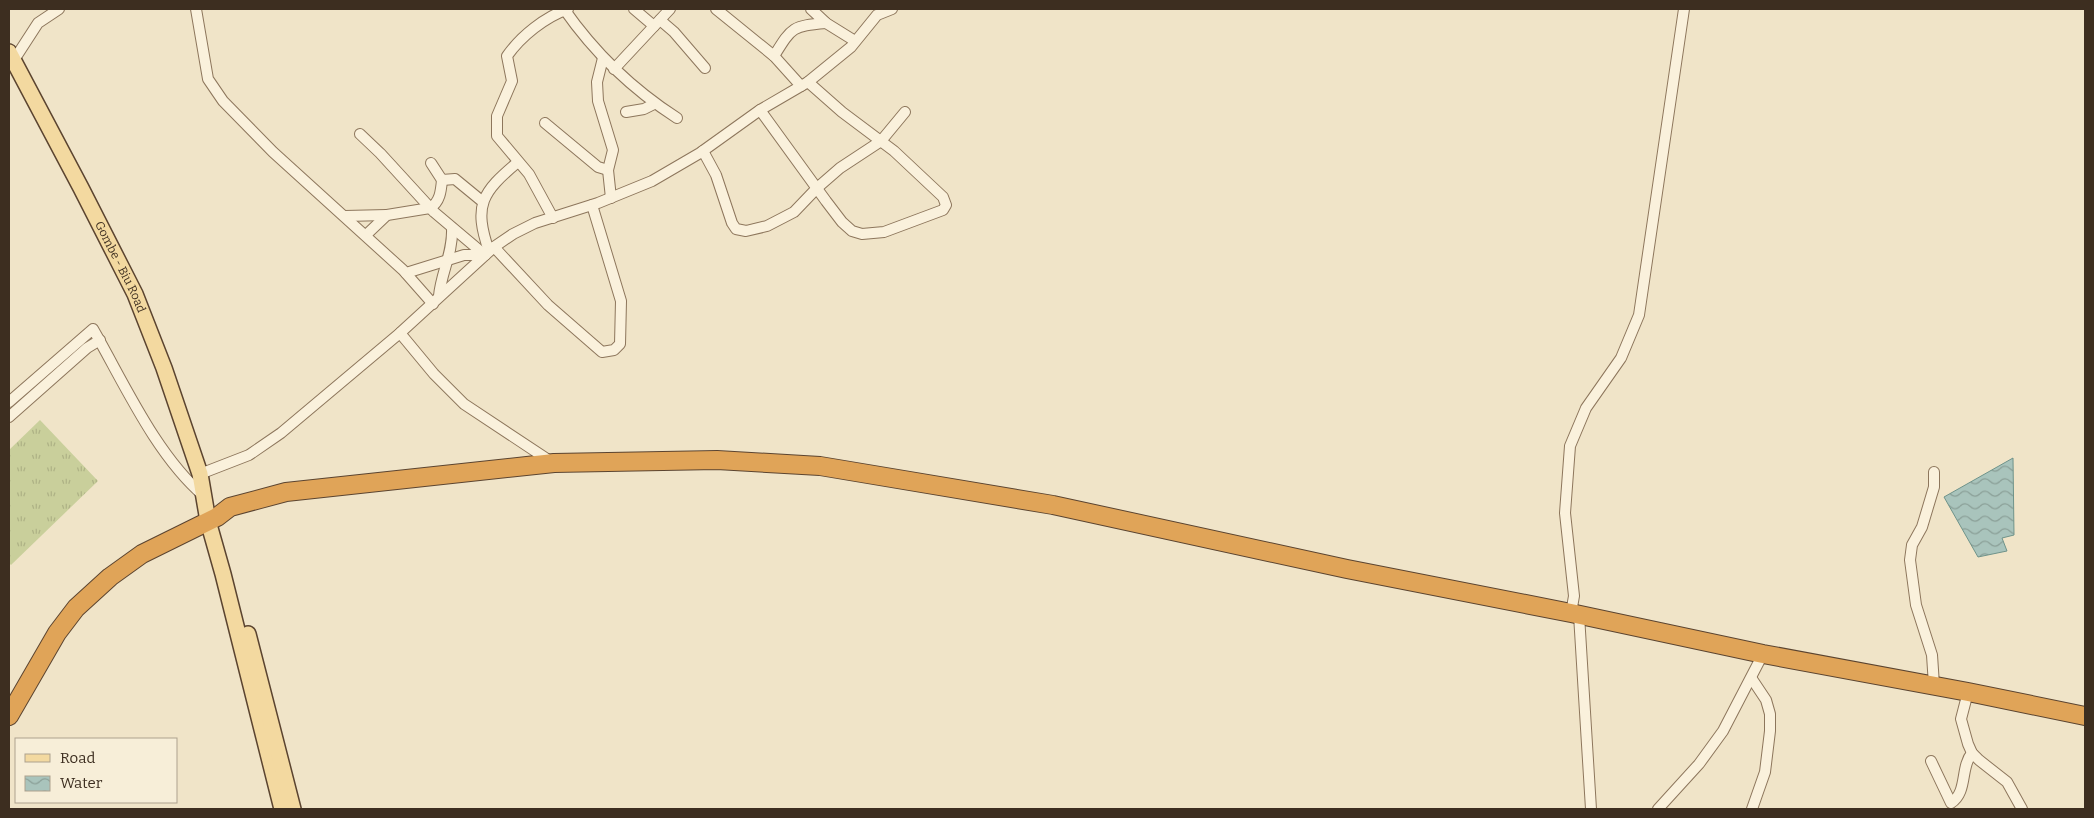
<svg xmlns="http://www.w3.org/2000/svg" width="2094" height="818" font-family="Bitter,serif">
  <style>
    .grass { fill: url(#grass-tufts) }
    .water { fill: url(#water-waves); stroke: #6f938a }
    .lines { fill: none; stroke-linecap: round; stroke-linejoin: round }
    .street-casing { stroke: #8d765c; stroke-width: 12 }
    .primary-casing { stroke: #5b4430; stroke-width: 18 }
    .highway-casing { stroke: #5b4430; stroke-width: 20 }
    .street { stroke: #faf1dc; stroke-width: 10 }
    .primary { stroke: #f3d9a0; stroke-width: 15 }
    .highway { stroke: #e0a458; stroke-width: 18 }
    .labels { text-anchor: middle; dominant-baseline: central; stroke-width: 4; stroke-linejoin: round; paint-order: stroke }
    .street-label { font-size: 12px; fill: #3d2e20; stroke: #f7eed8 }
  </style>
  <defs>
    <pattern id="grass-tufts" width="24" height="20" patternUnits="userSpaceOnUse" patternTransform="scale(1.25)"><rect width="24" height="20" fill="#c9cf9b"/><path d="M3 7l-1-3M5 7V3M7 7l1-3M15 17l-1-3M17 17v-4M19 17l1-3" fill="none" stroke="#aeb285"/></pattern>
    <pattern id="water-waves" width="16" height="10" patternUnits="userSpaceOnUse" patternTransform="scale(1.25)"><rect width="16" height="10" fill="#a9c4bc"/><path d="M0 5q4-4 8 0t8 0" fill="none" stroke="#8ba098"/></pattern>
  </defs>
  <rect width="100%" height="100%" fill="#f0e4c8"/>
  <path class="grass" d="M40,420L98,481L11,565L9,563V450Z"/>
  <path class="water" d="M2013,458L2014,535L2002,538L2007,551L1978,557L1944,497Z"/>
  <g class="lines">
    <g class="street-casing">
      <g id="street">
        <path d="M196,9L208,79L223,101L273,152L403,270L433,304"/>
        <path d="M564,9C594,52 632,89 677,118"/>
        <path d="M634,9L654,26"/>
        <path d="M716,9L774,56L801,86"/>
        <path d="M811,9L826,23L855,41"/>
        <path d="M660,20L674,32L705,68"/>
        <path d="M774,56C792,27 792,26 826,23"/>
        <path d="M603,58L597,82L598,101L613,150L608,170L611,198"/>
        <path d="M14,60L38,23L59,9"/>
        <path d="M614,69L670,9"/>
        <path d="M760,110L826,201L842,222L852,231L862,234L884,232L943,210L946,205L943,197L894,151L842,112L808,82"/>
        <path d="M626,112L644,109L654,104"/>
        <path d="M545,123L598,167L608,170"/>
        <path d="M360,134L380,153L434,212L485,255"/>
        <path d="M703,151L716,175L732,223L736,229L746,231L767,226L794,212L817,188L840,168L881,141L905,112"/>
        <path d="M431,163L442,180L455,179L483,202"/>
        <path d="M345,216L387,215"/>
        <path d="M553,218L529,174L497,136V116L512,81L507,56C521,36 545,17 568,9"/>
        <path d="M366,235L387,215L430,208C440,202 441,191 442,180"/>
        <path d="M494,247L548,305L602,352L614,350L620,344L621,301L592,205"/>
        <path d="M489,251C473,205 482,192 518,162"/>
        <path d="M406,273L464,255H485"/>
        <path d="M439,296C441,273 453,253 452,229"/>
        <path d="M400,333L434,374L464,404L553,463"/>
        <path d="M9,402L93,329C124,383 156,455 204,496"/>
        <path d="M9,417L87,348L100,340"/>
        <path d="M1934,472V487L1922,527L1912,545L1910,560L1916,605L1932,655L1934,685"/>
        <path d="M200,474L249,455L281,433L400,333L494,247L513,234L535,223L598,203L652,181L700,153L760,110L808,82L851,47L877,15L892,9"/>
        <path d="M1571,613L1574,596L1565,513L1570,446L1586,408L1621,358L1639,315L1684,9"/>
        <path d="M1579,615L1591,809"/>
        <path d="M1752,679L1766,700L1770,714V731L1765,772L1752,809"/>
        <path d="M1968,692L1961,719L1968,744L1972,753L1979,760L2007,782L2022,809"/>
        <path d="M1931,761L1951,803C1968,792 1960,767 1972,753"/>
        <path d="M1658,809L1699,764L1723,731L1763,654"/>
      </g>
    </g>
    <g class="primary-casing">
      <g id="primary">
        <path id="s1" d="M9,52L81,188L135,294L164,368L200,474L208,521L223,574L282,809"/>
        <path d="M248,634L293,809"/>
      </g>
    </g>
    <g class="highway-casing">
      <path id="highway" d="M9,716L57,633L76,608L110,577L142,554L217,517L230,507L286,492L554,463L717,460L820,466L1053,505L1347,569L1571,613L1763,654L1968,692L2085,716"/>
    </g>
    <use href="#street" class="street"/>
    <use href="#primary" class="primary"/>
    <use href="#highway" class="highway"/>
  </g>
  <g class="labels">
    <g class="street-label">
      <text stroke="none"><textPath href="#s1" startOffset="242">Gombe - Biu Road</textPath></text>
    </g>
  </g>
  <rect width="2094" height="818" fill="none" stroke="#3d2e20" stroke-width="20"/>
  <rect x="15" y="738" width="162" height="65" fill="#f7eed8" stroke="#ada18e"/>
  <rect x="25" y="754" width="25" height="8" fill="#f3d9a0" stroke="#ada18e"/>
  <text x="60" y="763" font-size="15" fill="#3d2e20">Road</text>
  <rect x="25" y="776" width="25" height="15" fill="url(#water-waves)" stroke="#ada18e"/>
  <text x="60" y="788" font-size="15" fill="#3d2e20">Water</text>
</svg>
